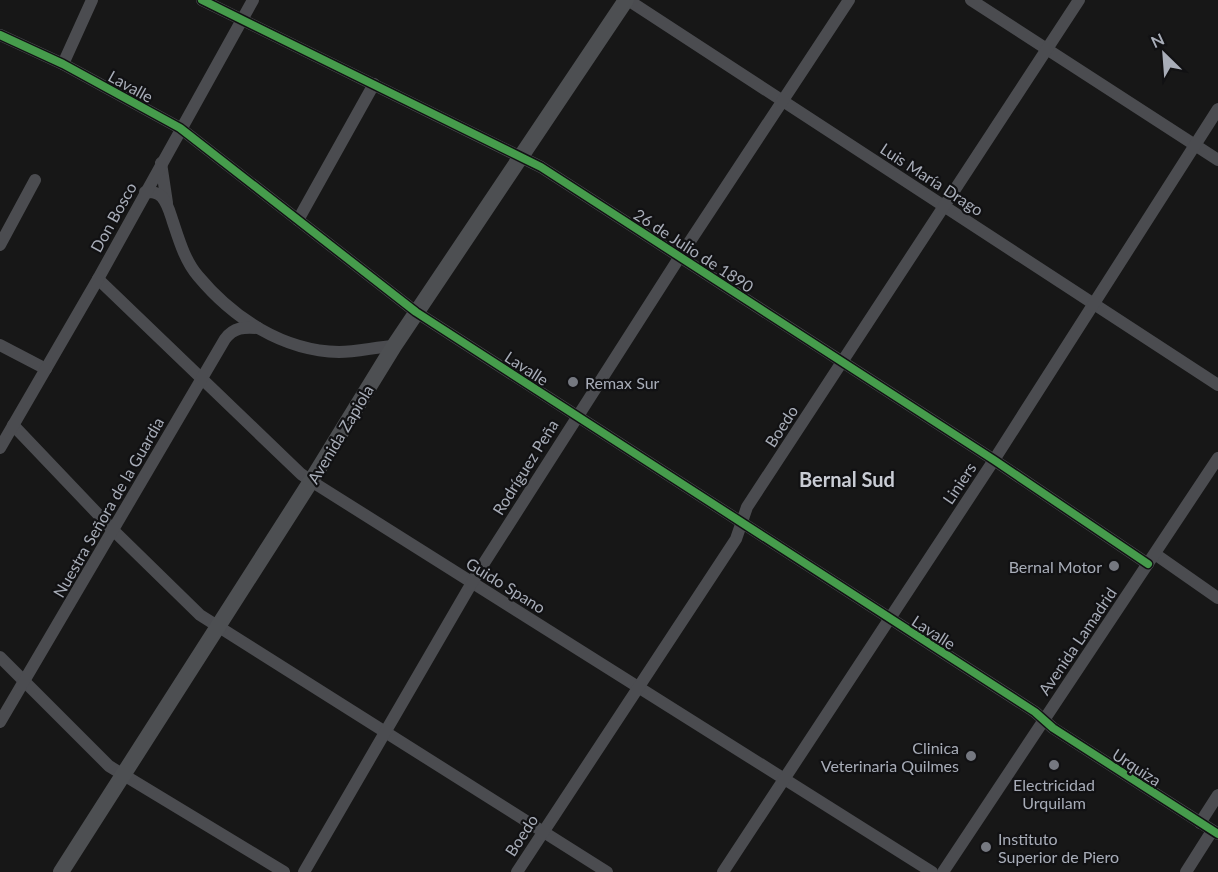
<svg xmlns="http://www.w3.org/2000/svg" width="1218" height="872" font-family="Lato,sans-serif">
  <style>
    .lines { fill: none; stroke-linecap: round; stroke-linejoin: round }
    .minor { stroke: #4b4c50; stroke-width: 12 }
    .major { stroke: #4d4f52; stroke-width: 16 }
    .cycleway-casing { stroke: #111113; stroke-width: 11 }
    .cycleway { stroke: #469c4c; stroke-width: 8 }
    .poi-dot { fill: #757880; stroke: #111113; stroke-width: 2 }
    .labels { text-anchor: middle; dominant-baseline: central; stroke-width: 4.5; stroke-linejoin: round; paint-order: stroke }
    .street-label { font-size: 16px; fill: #a8adb8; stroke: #111113 }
    .poi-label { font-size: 16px; fill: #a8adb8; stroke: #111113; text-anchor: start }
    .quarter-label { font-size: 20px; font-weight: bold; fill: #c9ccd4; stroke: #111113 }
  </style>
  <rect width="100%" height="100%" fill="#171717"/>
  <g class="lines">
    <g class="minor">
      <path d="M202,0L541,167L994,460L1148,564"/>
      <path d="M628,0L1218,385"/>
      <path d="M971,0L1218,160"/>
      <path d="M0,35L63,64L180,128L416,312L1035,712L1053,728L1218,834"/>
      <path d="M63,64L92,0"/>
      <path d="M161,163L167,203"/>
      <path d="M145,192C152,192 157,192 162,197C168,204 170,213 173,222C179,240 185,261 198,276C233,318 283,351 339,352C357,352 376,347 394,346"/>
      <path d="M298,220L374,84"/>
      <path d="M0,245L35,180"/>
      <path d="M98,279L301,474L311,481L932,872"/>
      <path d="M0,345L46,369"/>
      <path d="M13,425L114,531L200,615L607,872"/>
      <path d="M0,448L98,279L253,0"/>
      <path d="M1155,554L1218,598"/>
      <path d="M0,657L109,766L284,872"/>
      <path d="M0,722L225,339C234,327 244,327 258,328"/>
      <path d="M1200,823L1218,795"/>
      <path d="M304,872L477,574L679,258L849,0"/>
      <path d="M517,872L736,539L747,507L1079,0"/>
      <path d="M723,872L994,460L1218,109"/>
      <path d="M943,872L1218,458"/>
      <path d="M1186,872L1212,831"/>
    </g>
    <path class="major" d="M61,872L311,481L394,346L626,0"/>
    <g class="cycleway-casing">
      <g id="cycleway">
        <path d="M202,0L541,167L994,460L1148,564"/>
        <path d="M0,35L63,64L180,128L416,312L1035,712L1053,728L1218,834"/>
      </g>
    </g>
    <use href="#cycleway" class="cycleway"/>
  </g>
  <g class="poi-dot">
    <circle cx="573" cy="382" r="6"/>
    <circle cx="1114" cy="566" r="6"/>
    <circle cx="971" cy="756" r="6"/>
    <circle cx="1054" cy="765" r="6"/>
    <circle cx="986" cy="847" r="6"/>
  </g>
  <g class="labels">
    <g class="street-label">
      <text transform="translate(131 86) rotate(29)">Lavalle</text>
      <text transform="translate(932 179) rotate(33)">Luis María Drago</text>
      <text transform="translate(113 217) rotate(-61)">Don Bosco</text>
      <text transform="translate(694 250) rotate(33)">26 de Julio de 1890</text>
      <text transform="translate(527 368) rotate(33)">Lavalle</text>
      <text transform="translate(781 426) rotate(-57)">Boedo</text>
      <text transform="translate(340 434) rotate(-59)">Avenida Zapiola</text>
      <text transform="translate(525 467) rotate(-58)">Rodríguez Peña</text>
      <text transform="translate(959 483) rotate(-56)">Liniers</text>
      <text transform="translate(108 507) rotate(-60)">Nuestra Señora de la Guardia</text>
      <text transform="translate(506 585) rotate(32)">Guido Spano</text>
      <text transform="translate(934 632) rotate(33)">Lavalle</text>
      <text transform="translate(1077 641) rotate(-56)">Avenida Lamadrid</text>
      <text transform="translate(1137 767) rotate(33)">Urquiza</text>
      <text transform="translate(521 835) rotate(-57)">Boedo</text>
    </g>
    <g class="poi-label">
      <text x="585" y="382">Remax Sur</text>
      <text x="1102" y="566" text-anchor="end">Bernal Motor</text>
      <text x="959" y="747" text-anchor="end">Clinica<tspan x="959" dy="18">Veterinaria Quilmes</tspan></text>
      <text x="1054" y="784" text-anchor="middle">Electricidad<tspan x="1054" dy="18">Urquilam</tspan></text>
      <text x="998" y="838">Instituto<tspan x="998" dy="18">Superior de Piero</tspan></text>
    </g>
    <g class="quarter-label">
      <text x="847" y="479">Bernal Sud</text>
    </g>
  </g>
  <g transform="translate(1164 54) rotate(335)" stroke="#111113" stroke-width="4.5" paint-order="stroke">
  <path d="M0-4.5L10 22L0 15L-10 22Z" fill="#a8adb8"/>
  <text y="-9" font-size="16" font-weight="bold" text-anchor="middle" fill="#a8adb8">N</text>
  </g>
</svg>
